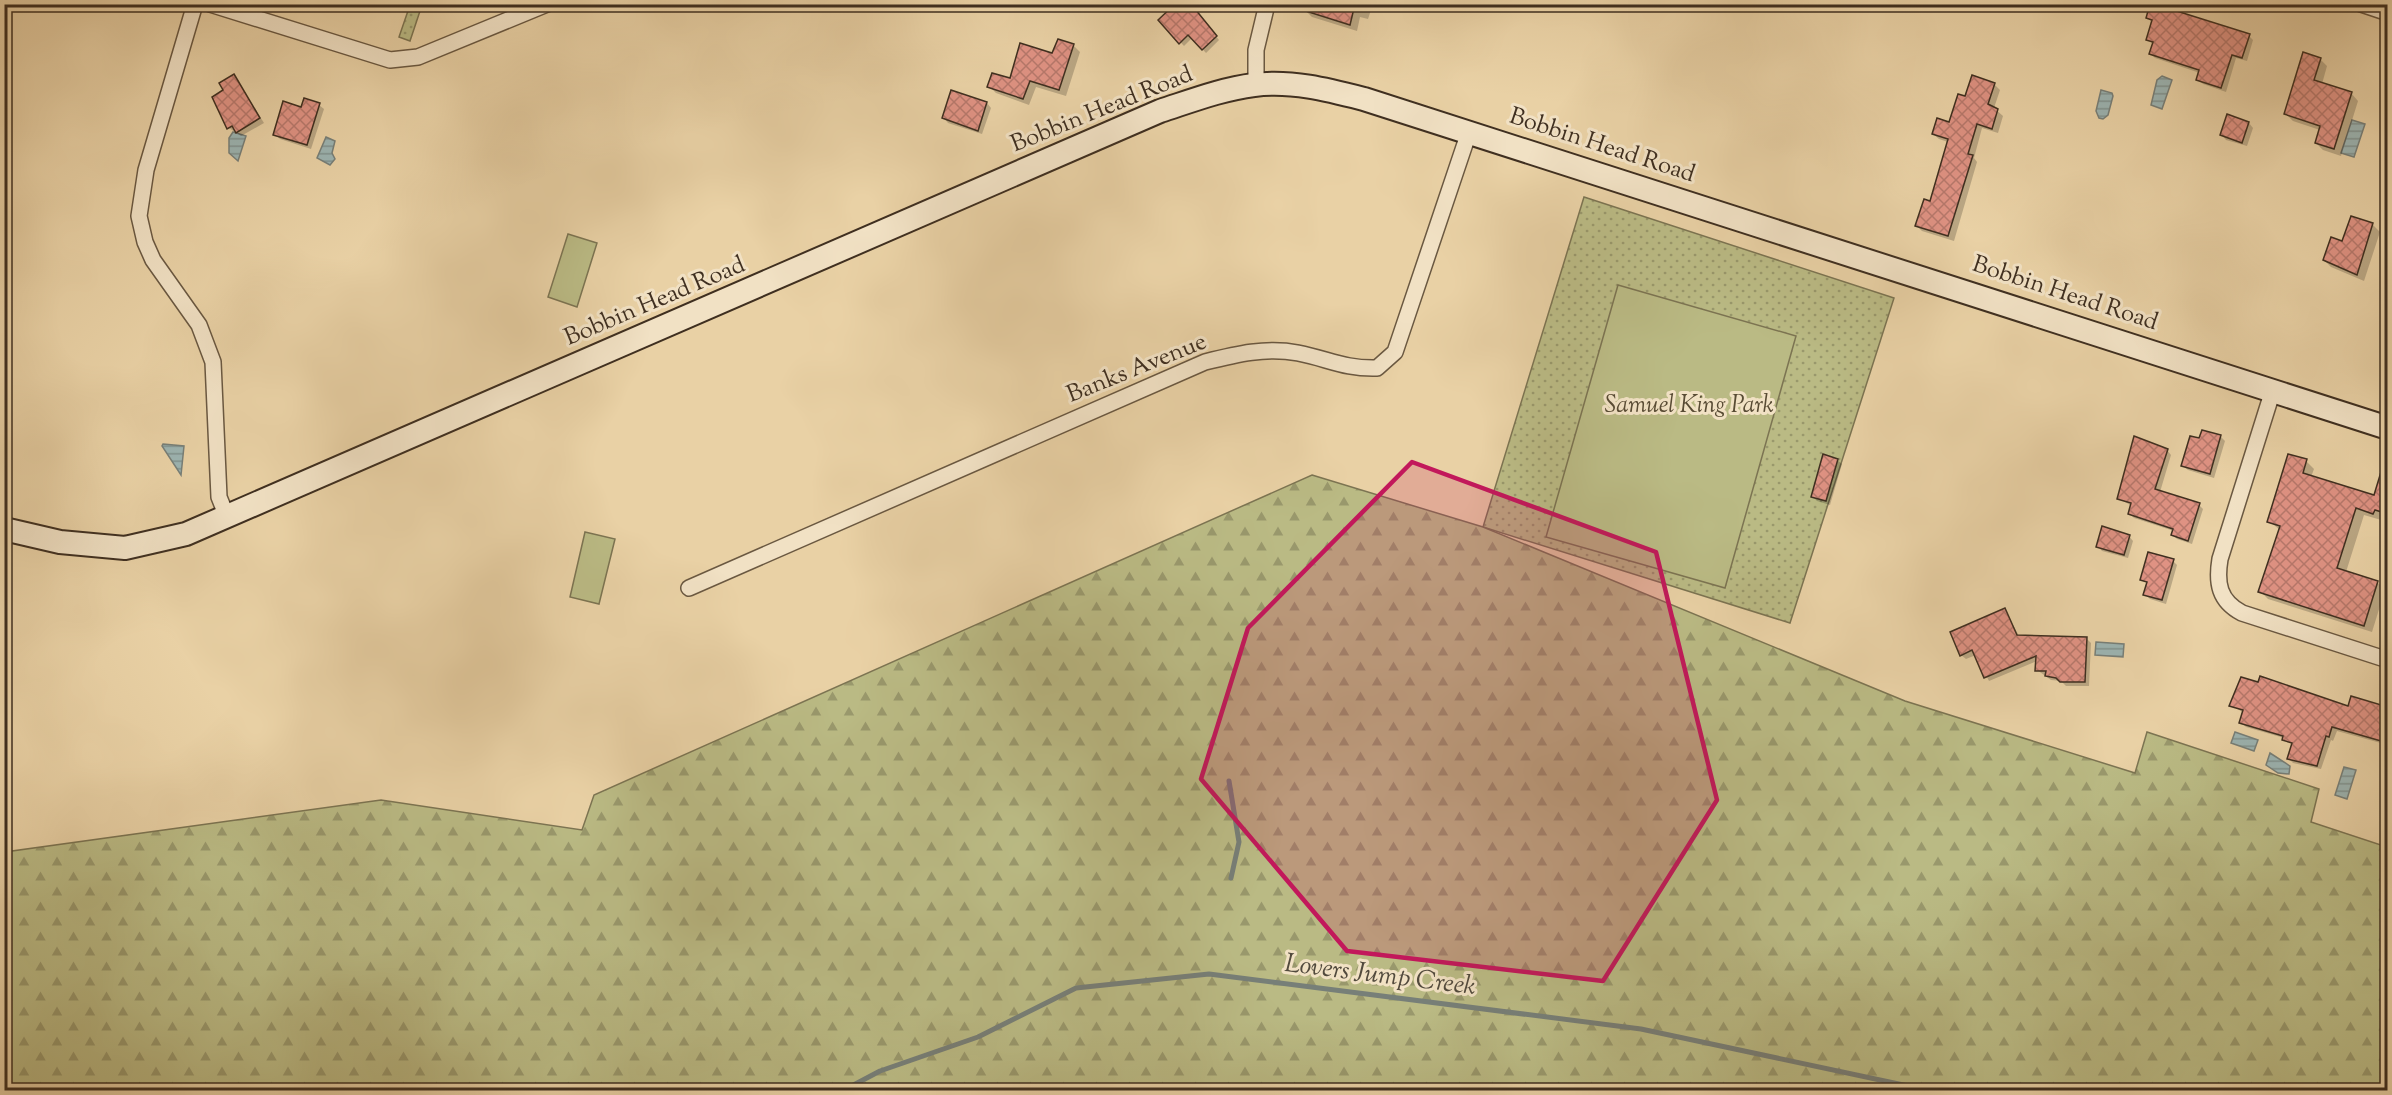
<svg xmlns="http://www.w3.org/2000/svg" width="2392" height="1095" font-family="'Sorts Mill Goudy',serif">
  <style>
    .grass { fill: url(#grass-dots); stroke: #7c7452; stroke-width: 1.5 }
    .forest { fill: url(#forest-firs); stroke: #7c7452; stroke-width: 1.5 }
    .garden { fill: #baba84; stroke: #7c7452; stroke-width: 1.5 }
    .water { fill: url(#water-rules); stroke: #777f78; stroke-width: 1.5 }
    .shadow { fill: #0003 }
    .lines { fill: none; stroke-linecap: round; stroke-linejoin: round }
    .stream { stroke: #777f78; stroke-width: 5 }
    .building { fill: url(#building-cross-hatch); stroke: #3f2f20; stroke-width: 1.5 }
    .minor-casing { stroke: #6a5841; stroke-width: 18 }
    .secondary-casing { stroke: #3f2f20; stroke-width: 26 }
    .minor { stroke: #f1e1c4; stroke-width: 15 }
    .secondary { stroke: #f1e1c4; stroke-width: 22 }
    .marked { fill: #c2185b; fill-opacity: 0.2; stroke: #c2185b; stroke-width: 4.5; stroke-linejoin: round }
    .labels { text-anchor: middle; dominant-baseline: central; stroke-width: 6; stroke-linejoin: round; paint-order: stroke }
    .street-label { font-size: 24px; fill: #3f2f20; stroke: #f1e1c4 }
    .park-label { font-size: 24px; font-style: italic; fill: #584b34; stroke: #f1e1c4 }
    .water-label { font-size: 26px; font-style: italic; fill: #524a3d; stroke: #f1e1c4 }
  </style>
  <defs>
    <pattern id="grass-dots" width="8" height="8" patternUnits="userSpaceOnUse" patternTransform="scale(1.5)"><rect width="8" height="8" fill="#baba84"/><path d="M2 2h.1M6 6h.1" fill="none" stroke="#99986c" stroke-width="1.8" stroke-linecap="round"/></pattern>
    <pattern id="forest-firs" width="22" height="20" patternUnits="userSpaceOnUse" patternTransform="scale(1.5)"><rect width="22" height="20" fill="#baba84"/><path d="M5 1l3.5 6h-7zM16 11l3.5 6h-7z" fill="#99986c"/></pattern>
    <pattern id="water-rules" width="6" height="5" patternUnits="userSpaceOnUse" patternTransform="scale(1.5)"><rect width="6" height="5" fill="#9cb4b2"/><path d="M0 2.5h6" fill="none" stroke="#819390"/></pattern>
    <pattern id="building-cross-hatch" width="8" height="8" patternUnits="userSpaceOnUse" patternTransform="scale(1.5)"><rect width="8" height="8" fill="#df9283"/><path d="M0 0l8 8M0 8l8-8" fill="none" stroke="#b6786b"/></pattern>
  </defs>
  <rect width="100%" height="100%" fill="#e9d1a5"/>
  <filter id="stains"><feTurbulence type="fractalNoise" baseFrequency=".00333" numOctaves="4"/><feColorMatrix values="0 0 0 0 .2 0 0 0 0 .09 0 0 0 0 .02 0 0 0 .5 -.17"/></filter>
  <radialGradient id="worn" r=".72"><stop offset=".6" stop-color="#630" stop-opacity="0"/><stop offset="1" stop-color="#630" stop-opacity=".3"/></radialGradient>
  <g class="grass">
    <path d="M410,5H422L410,41L399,37Z"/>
    <path d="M1584,197L1894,298L1790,623L1483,527Z"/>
  </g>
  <path class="forest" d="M1312,475L1483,527L1905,701L2135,773L2147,732L2319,789L2311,822L2387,847V1090H5V852L381,800L582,830L594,795Z"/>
  <g class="garden">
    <path d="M568,234L597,243L577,307L548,297Z"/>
    <path d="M1618,285L1796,336L1725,588L1546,537Z"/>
    <path d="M585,532L615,539L599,604L570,597Z"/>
  </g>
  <g class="water">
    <path d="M2162,76L2172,80L2162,109L2151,105L2157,80Z"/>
    <path d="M2101,90L2112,93L2113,96L2108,115L2103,119L2099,118L2096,111Z"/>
    <path d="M2352,120L2365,124L2354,157L2341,153Z"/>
    <path d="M233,132L246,136L238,161L229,153V138Z"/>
    <path d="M326,137L335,141L332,153L335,159L330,165L317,158Z"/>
    <path d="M163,444L184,446L181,475L162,446Z"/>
    <path d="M2096,642L2124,644L2123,657L2095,655Z"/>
    <path d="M2235,732L2258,740L2254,751L2231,743Z"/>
    <path d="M2270,753L2290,766L2289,774L2278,773L2266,765Z"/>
    <path d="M2344,767L2356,770L2347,799L2335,795Z"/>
  </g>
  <g class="shadow">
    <path d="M1189,4L1219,40L1206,53L1192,38L1184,46L1160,20Z"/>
    <path d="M1307,4H1373L1368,19L1360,17L1357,31L1312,17L1305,10Z"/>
    <path d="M2161,4L2172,11L2249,36L2253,40L2247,61L2236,58L2226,92L2203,84L2198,80L2200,73L2155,58L2151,54L2153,44L2148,40L2153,23L2148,18Z"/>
    <path d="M1073,45L1080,52L1066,96L1036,87L1029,105L996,93L989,86L1011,80Z"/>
    <path d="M2320,59L2327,66L2322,84L2351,93L2358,101L2341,156L2323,150L2316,143L2320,130L2293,121L2286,114Z"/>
    <path d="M234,76L264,123L241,136L229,128L225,91Z"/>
    <path d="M1994,84L2000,90L1994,108L2003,116L1998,133L1982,128L1974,158L1977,162L1954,241L1922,231L1917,226L1931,203L1948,142L1939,139L1933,134L1950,124L1966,98Z"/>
    <path d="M987,103L991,108L982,134L948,123L944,118Z"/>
    <path d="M319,105L324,109L311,149L280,139L275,134L302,108Z"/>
    <path d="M2228,116L2249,123L2253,128L2247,146L2226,140L2222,135Z"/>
    <path d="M2351,218L2373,225L2380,232L2364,281L2331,267L2324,260L2343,243Z"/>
    <path d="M2220,436L2225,441L2214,478L2188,470L2183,466Z"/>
    <path d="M2167,450L2171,455L2160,492L2199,505L2203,509L2192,544L2177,539L2173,535L2174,531L2134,518L2130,514L2132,506L2118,498Z"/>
    <path d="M1837,460L1842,464L1830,505L1817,501L1812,496Z"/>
    <path d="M2306,461L2314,469L2311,477L2375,497L2388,462V522L2364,515L2346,572L2377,582L2385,590L2372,632L2268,599L2260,591L2280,530L2269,521Z"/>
    <path d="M2129,536L2133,541L2128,558L2102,551L2098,546Z"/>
    <path d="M2173,561L2177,565L2166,604L2150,599L2145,594L2148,584L2142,579Z"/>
    <path d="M2005,610L2019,636L2086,638L2091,643L2089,686H2066L2061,681L2051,680L2037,670V661L1989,681L1976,655L1966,659L1961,655Z"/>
    <path d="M2231,705L2388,709V745L2337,731L2333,741L2331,740L2321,769L2293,763L2289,759L2293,745L2284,738L2246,727L2241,722L2244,713Z"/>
  </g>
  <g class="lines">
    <g class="stream">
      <path d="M1229,781L1239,842L1231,878"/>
      <path d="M844,1090L880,1071L978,1037L1076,988L1209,974L1641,1029L1927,1090"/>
    </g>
  </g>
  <g class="building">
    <path d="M1175,4H1191L1217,36L1202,50L1188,35L1179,44L1158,20Z"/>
    <path d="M1296,4H1355L1350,25L1296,8Z"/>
    <path d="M2150,4H2168L2167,8L2250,34L2242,58L2232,55L2221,88L2196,80L2199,70L2149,54L2153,42L2146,40L2152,20L2146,18Z"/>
    <path d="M1058,39L1074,44L1059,90L1030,81L1023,99L987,87L992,73L1010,78L1020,43L1052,53Z"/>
    <path d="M2303,52L2321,58L2314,80L2352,92L2334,149L2315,143L2320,126L2284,114Z"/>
    <path d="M234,74L260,118L236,133L232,126L227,129L212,97L223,90L219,83Z"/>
    <path d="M1972,75L1995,83L1988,104L1998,109L1992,129L1977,124L1968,154L1973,155L1948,236L1915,226L1924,199L1930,201L1948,139L1932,134L1937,118L1949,122L1958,94L1965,96Z"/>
    <path d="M951,90L987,102L978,131L942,118Z"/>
    <path d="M304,98L320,103L307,145L273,135L283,101L301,107Z"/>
    <path d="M2227,114L2249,122L2242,143L2220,135Z"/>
    <path d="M2351,216L2373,223L2357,275L2323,260L2331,237L2342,241Z"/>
    <path d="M2202,430L2221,435L2210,474L2181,466L2190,436L2199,438Z"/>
    <path d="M2134,436L2168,449L2155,489L2200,503L2188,541L2171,535L2173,529L2128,514L2131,503L2117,499Z"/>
    <path d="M1823,454L1838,459L1826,501L1811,497Z"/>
    <path d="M2288,454L2307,459L2303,473L2374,495L2384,462H2388V514L2375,510L2373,514L2356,508L2337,568L2378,581L2364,626L2258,592L2280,526L2267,522Z"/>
    <path d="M2102,526L2130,535L2124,555L2096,547Z"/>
    <path d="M2148,552L2174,559L2162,600L2143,595L2147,582L2140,580Z"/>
    <path d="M2005,608L2017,635L2087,637L2085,682H2060L2056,678L2045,676L2046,671H2035L2036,656L1984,678L1972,650L1960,656L1950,632Z"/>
    <path d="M2260,676L2348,706L2351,696L2388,707V743L2332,727L2329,737L2326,736L2317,766L2287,759L2292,743L2282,740L2283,736L2239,723L2243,710L2229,706L2241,677L2258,682Z"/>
  </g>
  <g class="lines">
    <g class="minor-casing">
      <g id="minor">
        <path d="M195,4L146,170L139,216L145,242L153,260L199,325L213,362L219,497L227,517"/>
        <path d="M210,4L390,60L418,57L547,4"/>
        <path d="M2361,4L2388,13"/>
        <path d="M1256,85V50L1267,4"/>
        <path d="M2273,390L2220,559C2216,583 2219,601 2242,613L2388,660"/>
        <path d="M689,588L1205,362C1237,354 1266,347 1298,353C1329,359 1344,369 1377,368L1395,352L1469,132"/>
      </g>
    </g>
    <g class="secondary-casing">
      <path id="secondary" d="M4,529L60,542L125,548L186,534L1160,111C1191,101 1222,89 1254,85C1291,80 1329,90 1364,99L2388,428"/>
    </g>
    <use href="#minor" class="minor"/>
    <use href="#secondary" class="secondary"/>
  </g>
  <path class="marked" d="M1412,462L1656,552L1717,800L1603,981L1347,951L1201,779L1248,628Z"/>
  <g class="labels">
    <g class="street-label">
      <text transform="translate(1102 110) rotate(-22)">Bobbin Head Road</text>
      <text transform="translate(1602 146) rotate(18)">Bobbin Head Road</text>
      <text transform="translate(2065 294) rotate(18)">Bobbin Head Road</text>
      <text transform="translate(655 302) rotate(-23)">Bobbin Head Road</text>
      <text transform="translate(1137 369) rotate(-22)">Banks Avenue</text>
    </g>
    <g class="park-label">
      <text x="1689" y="406">Samuel King Park</text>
    </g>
    <g class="water-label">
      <text transform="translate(1380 976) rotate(7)">Lovers Jump Creek</text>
    </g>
  </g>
  <rect width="2392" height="1095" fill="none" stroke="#e9d1a5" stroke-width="24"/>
  <rect x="6" y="6" width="2380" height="1083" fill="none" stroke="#3f2f20" stroke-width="3"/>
  <rect x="12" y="12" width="2368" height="1071" fill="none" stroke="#3f2f20" stroke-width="1.5"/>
  <rect width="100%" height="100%" filter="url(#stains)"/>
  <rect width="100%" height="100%" fill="url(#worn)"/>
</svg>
